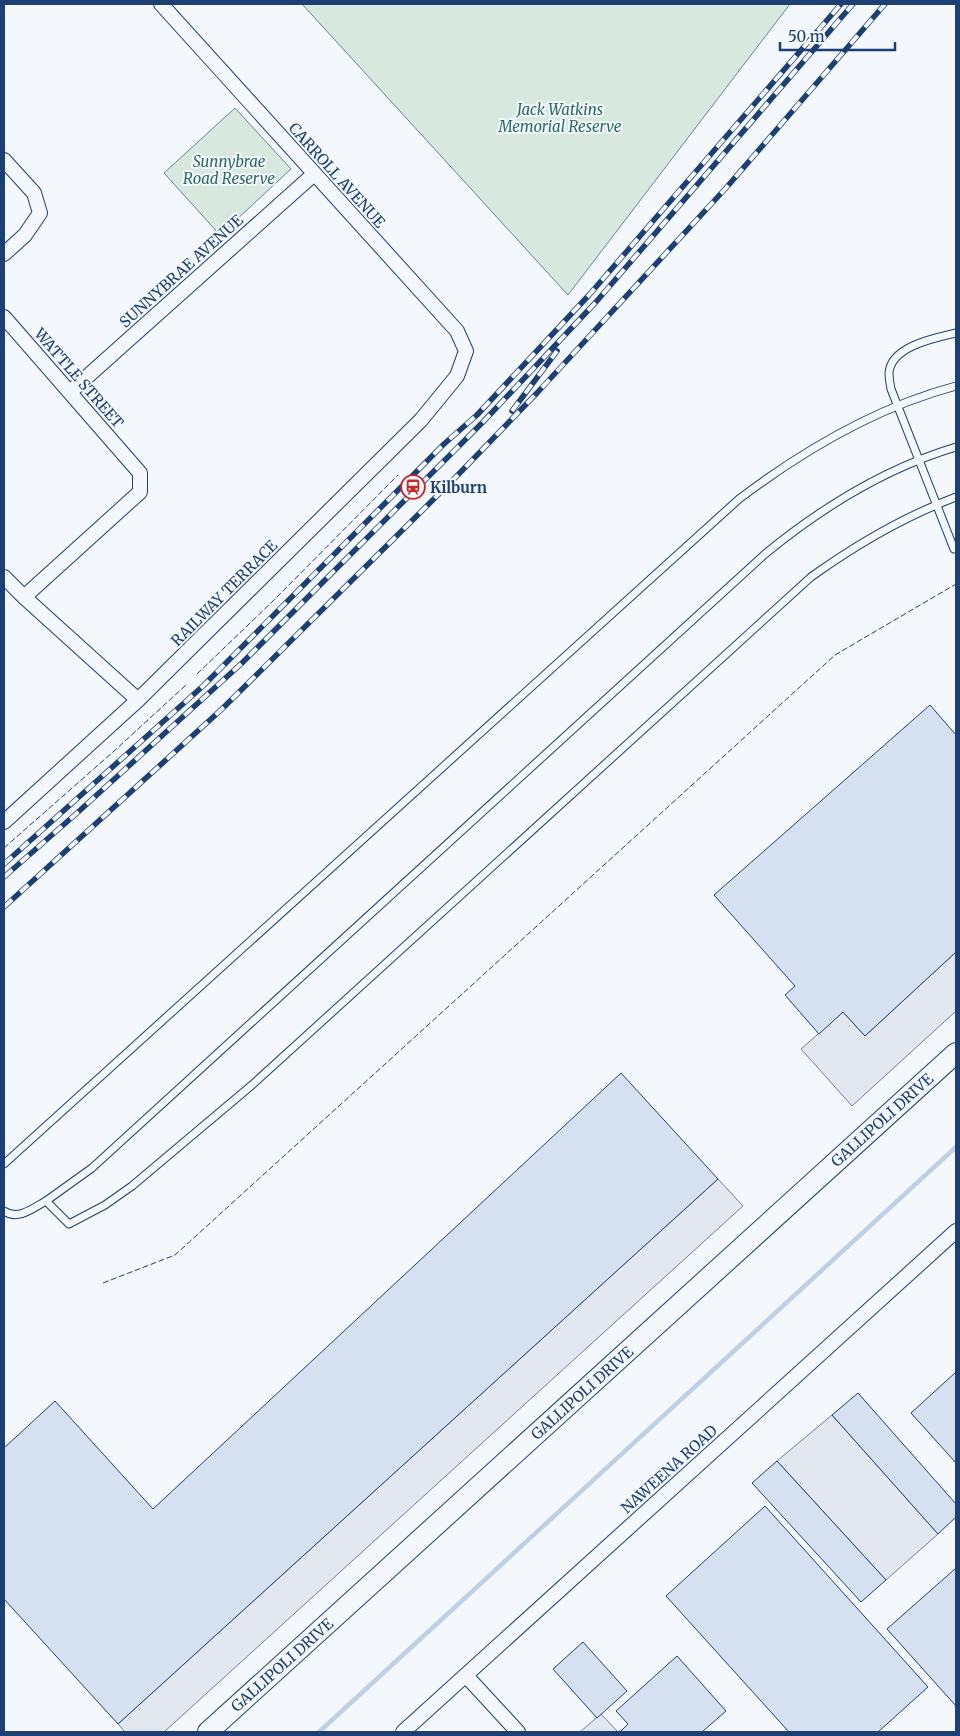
<svg xmlns="http://www.w3.org/2000/svg" width="960" height="1736" font-family="Merriweather,serif">
  <style>
    .green { fill: #d7e8df; stroke: #687fa3 }
    .parking { fill: #e3e8f0; stroke: #687fa3 }
    .lines { fill: none; stroke-linecap: round; stroke-linejoin: round }
    .stream { stroke: #bed0e5; stroke-width: 4.5 }
    .building { fill: #d5e0f0; stroke: #1d3f73 }
    .lane-casing { stroke: #1d3f73; stroke-width: 9 }
    .street-casing { stroke: #1d3f73; stroke-width: 16 }
    .secondary-casing { stroke: #1d3f73; stroke-width: 22 }
    .lane { stroke: #f4f7fb; stroke-width: 7 }
    .street { stroke: #f4f7fb; stroke-width: 14 }
    .secondary { stroke: #f4f7fb; stroke-width: 20 }
    .rail-casing { stroke: #1d3f73; stroke-width: 5.5 }
    .rail { stroke: #f4f7fb; stroke-width: 4; stroke-dasharray: 11; stroke-linecap: butt }
    .fence { stroke: #1d3f73; stroke-width: 1; stroke-dasharray: 6 2.5; stroke-linecap: butt }
    .labels { text-anchor: middle; dominant-baseline: central; stroke-width: 4; stroke-linejoin: round; paint-order: stroke }
    .park-label { font-size: 15px; font-style: italic; fill: #2c6c60; stroke: #f4f7fb }
    .street-label { font-size: 15px; fill: #1d3f73; stroke: #f4f7fb }
    .poi-label { font-size: 15px; font-weight: bold; fill: #1d3f73; stroke: #f4f7fb; text-anchor: start }
  </style>
  <rect width="100%" height="100%" fill="#f4f7fb"/>
  <g class="green">
    <path d="M302,4H790L568,295Z"/>
    <path d="M235,108L291,169L220,235L164,173Z"/>
  </g>
  <g class="parking">
    <path d="M956,952V1011L852,1106L801,1049L843,1012L865,1036Z"/>
    <path d="M718,1179L743,1206L164,1732H125L118,1724Z"/>
    <path d="M832,1415L938,1534L886,1580L777,1461Z"/>
    <path d="M601,1714L618,1732H580Z"/>
  </g>
  <g class="lines">
    <path class="stream" d="M319,1732L956,1147"/>
  </g>
  <g class="building">
    <path d="M930,705L956,735V952L865,1036L843,1012L819,1034L785,995L795,986L714,895Z"/>
    <path d="M621,1073L718,1179L118,1724L4,1599V1448L55,1401L153,1509Z"/>
    <path d="M956,1372V1463L911,1413Z"/>
    <path d="M858,1393L956,1504V1517L938,1534L832,1415Z"/>
    <path d="M777,1461L886,1580L861,1602L752,1483Z"/>
    <path d="M765,1506L928,1687L878,1732H789L666,1596Z"/>
    <path d="M956,1568V1706L887,1629Z"/>
    <path d="M583,1642L627,1691L597,1718L553,1669Z"/>
    <path d="M677,1656L726,1711L702,1732H620L628,1724L616,1711Z"/>
  </g>
  <g class="lines">
    <g class="lane-casing">
      <g id="lane">
        <path d="M954,549L891,389C890,384 889,378 889,373C891,346 935,338 956,333"/>
        <path d="M4,1164L739,499C805,449 877,407 956,386"/>
        <path d="M46,1201L92,1168L765,554C821,508 886,468 956,447"/>
        <path d="M4,1211C18,1221 33,1208 46,1201L69,1224L105,1205L132,1186L252,1085L811,577C857,544 903,517 956,497"/>
      </g>
    </g>
    <g class="street-casing">
      <g id="street">
        <path d="M4,160L34,193L40,213L25,235L4,254"/>
        <path d="M4,317L140,473V492L24,597"/>
        <path d="M70,392L314,174"/>
        <path d="M4,577L24,597L138,700"/>
        <path d="M4,822L138,700L421,420L457,376L466,351L457,331L161,4"/>
        <path d="M465,1676L470,1680L518,1732"/>
        <path d="M403,1732L956,1231"/>
      </g>
    </g>
    <g class="secondary-casing">
      <path id="secondary" d="M208,1732L956,1053"/>
    </g>
    <use href="#lane" class="lane"/>
    <use href="#street" class="street"/>
    <use href="#secondary" class="secondary"/>
    <g class="rail-casing">
      <g id="rail">
        <path d="M512,411L557,351"/>
        <path d="M4,864L203,686L444,444L477,415L589,295L841,4"/>
        <path d="M4,877L77,813L242,663L483,422L596,302L853,4"/>
        <path d="M4,907L222,709L452,481L537,393L726,188L885,4"/>
      </g>
    </g>
    <use href="#rail" class="rail"/>
    <g class="fence">
      <path d="M197,674L273,601L398,475"/>
      <path d="M4,848L113,752L186,685"/>
      <path d="M103,1283L175,1255L835,655L956,584"/>
    </g>
  </g>
  <defs>
    <g id="station-ring" transform="scale(1.25)"><circle r="9.5" fill="#f4f7fb" stroke="#c62828" stroke-width="1.5"/><path d="M-3-6H3Q5-6 5-4V2Q5 4 3 4L4.5 6H3L1.5 4h-3L-3 6H-4.5L-3 4Q-5 4-5 2V-4Q-5-6-3-6ZM-3.5-4v3h7v-3ZM-3.5 1v1.5H-2V1ZM2 1v1.5H3.5V1Z" fill="#c62828"/></g>
  </defs>
  <g fill-rule="evenodd">
    <use href="#station-ring" x="413" y="487"/>
  </g>
  <g class="labels">
    <g class="park-label">
      <text x="560" y="109">Jack Watkins<tspan x="560" dy="17">Memorial Reserve</tspan></text>
      <text x="229" y="161">Sunnybrae<tspan x="229" dy="17">Road Reserve</tspan></text>
    </g>
    <g class="street-label">
      <text transform="translate(337 175) rotate(48)">CARROLL AVENUE</text>
      <text transform="translate(181 271) rotate(-42)">SUNNYBRAE AVENUE</text>
      <text transform="translate(79 378) rotate(49)">WATTLE STREET</text>
      <text transform="translate(224 593) rotate(-45)">RAILWAY TERRACE</text>
      <text transform="translate(882 1120) rotate(-42)">GALLIPOLI DRIVE</text>
      <text transform="translate(582 1393) rotate(-42)">GALLIPOLI DRIVE</text>
      <text transform="translate(669 1469) rotate(-42)">NAWEENA ROAD</text>
      <text transform="translate(282 1665) rotate(-42)">GALLIPOLI DRIVE</text>
    </g>
    <g class="poi-label">
      <text x="430" y="487">Kilburn</text>
    </g>
  </g>
  <rect width="960" height="1736" fill="none" stroke="#1d3f73" stroke-width="10"/>
  <path d="M780 42v8h115v-8" fill="none" stroke="#1d3f73" stroke-width="2.5"/>
  <text x="788" y="42" font-size="15" fill="#1d3f73" stroke="#f4f7fb" stroke-width="4" paint-order="stroke">50 m</text>
</svg>
